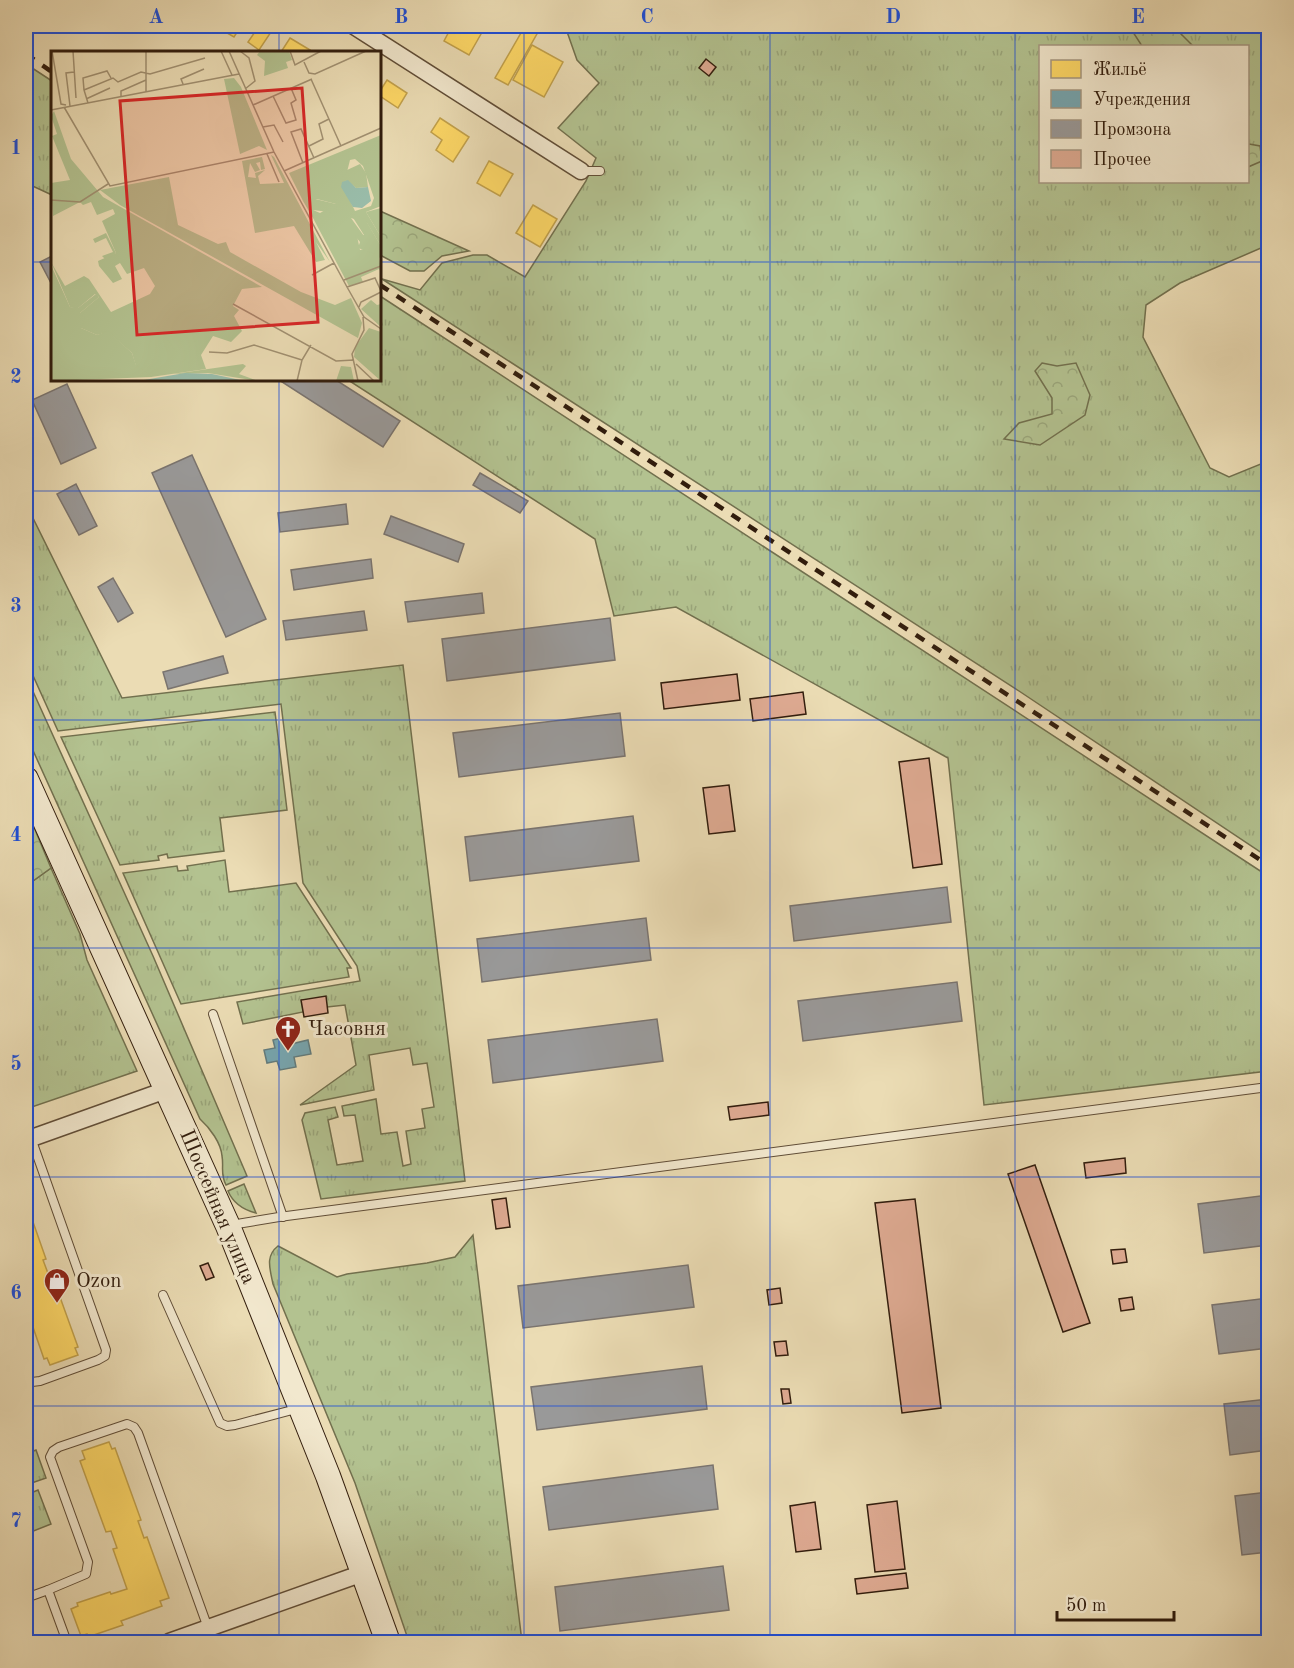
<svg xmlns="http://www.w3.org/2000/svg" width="1294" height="1668" font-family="'Old Standard TT',serif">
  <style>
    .grass { fill: url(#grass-tufts); stroke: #72704e; stroke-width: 1.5; fill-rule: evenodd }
    .forest { fill: url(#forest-crowns); stroke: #72704e; stroke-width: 1.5 }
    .homes { fill: #ffd966; stroke: #c2a14b; stroke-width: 1.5 }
    .public { fill: #76a5af; stroke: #627c7e; stroke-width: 1.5 }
    .industry { fill: #999; stroke: #7a746f; stroke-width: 1.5 }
    .building { fill: #deaa92; stroke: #321d0d; stroke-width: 1.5 }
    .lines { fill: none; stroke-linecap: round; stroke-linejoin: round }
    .lane-casing { stroke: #604d37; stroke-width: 10 }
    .street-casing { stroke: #604d37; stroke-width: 19 }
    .secondary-casing { stroke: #321d0d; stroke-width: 26 }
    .lane { stroke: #f2e8ce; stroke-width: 8 }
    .street { stroke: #f2e8ce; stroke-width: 16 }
    .secondary { stroke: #f2e8ce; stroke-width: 24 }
    .rail { stroke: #321d0d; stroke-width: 4.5; stroke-dasharray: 10 10; stroke-linecap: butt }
    .grid { fill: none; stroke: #1d4ed8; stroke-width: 1.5; stroke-opacity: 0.55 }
    .labels { text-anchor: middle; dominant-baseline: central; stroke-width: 6; stroke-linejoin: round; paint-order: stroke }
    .poi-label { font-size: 21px; fill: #321d0d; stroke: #f2e8ce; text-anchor: start }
    .street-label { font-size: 21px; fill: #321d0d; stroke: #f2e8ce }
    .inset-road { fill: none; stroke: #a19071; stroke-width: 1.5 }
    .view { fill: #d62828; fill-opacity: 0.15; stroke: #d62828; stroke-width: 3 }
    .inset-edge { fill: none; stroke: #321d0d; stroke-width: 3 }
    .neatline { fill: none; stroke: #1d4ed8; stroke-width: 2 }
    .grid-label { font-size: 20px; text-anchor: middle; font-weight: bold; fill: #1d4ed8 }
  </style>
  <defs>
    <pattern id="grass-tufts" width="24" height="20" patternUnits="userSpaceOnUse" patternTransform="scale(1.5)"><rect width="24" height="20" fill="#b3c290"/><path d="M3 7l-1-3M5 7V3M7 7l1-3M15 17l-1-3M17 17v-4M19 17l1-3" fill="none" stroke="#9aa67b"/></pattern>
    <pattern id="forest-crowns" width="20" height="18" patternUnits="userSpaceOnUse" patternTransform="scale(1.5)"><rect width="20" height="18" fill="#b3c290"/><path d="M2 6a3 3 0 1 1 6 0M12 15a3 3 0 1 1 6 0" fill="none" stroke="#9aa67b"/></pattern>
  </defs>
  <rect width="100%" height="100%" fill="#ebdcb4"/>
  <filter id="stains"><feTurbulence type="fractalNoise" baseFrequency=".00333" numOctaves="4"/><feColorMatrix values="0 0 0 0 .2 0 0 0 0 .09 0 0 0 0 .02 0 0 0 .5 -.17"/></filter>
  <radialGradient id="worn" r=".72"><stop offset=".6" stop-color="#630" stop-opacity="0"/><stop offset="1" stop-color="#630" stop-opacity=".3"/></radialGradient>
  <g class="grass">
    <path d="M565,26H1268V245L1180,283L1146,305L1143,337L1210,468L1229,477L1268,461V857L1019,691L382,279L420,290L442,263L473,255H487L525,277L586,181L596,158L558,128L599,83L577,60ZM1040,46H1248V182H1040Z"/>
    <path d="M26,64L52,81V195L26,183Z"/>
    <path d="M380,296L1268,876V1071L984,1105L948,758L676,607L614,616L595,539L348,380H380Z"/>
    <path d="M26,504L122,698L403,665L465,1181L321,1199L302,1120L305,1113L335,1107L338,1117L328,1120L337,1165L363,1161L355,1115L344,1116L342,1106L376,1099L381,1134L397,1132L403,1166L411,1164L406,1131L425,1128L422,1109L434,1107L427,1063L413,1065L410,1048L369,1055L374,1090L300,1105L356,1065L345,1005L327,1007L302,1000L303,1012L243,1024L237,1002L360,981L357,966L303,883L281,704L58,731L26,660Z"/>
    <path d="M26,676L153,956L247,1176L226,1185C220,1174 224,1167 222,1156C221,1143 210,1128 200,1119L26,735Z"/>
    <path d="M275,712L287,810L220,818L224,851L168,858L167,854L158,856L159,860L120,865L61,737Z"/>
    <path d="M225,860L229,892L296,883L351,968H347L349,977L181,1004L123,873L177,866L178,871L188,870L187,866Z"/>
    <path d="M51,868L80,934L87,960L137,1071L26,1109V886Z"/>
    <path d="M244,1184L256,1213C244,1210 233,1203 228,1191Z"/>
    <path d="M473,1235L522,1642H409L355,1483L273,1284C270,1269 265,1256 278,1246L337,1277L347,1274L427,1263L455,1257Z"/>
    <path d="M36,1450L46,1478L26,1485V1454Z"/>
    <path d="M38,1490L51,1524L26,1534V1495Z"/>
  </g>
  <g class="forest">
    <path d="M1129,26H1173L1193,46H1142Z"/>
    <path d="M1249,144L1260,146L1262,161L1248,167V146Z"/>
    <path d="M380,211L469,251L442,256L424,271H410L380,255Z"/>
    <path d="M1042,363L1057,366L1076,363L1090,395L1085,415L1040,445L1004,439L1019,423L1052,414V398L1035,371Z"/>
    <path d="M26,808L51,868L26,886Z"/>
  </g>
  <g class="homes">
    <path d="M215,26H241L234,37Z"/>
    <path d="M259,26H275L259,50L248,42Z"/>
    <path d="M452,26L485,27L469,55L444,41Z"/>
    <path d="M525,26L538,32L508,85L495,78Z"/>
    <path d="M290,38L310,50L308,52H281Z"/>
    <path d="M532,45L563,62L544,97L513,80Z"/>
    <path d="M387,80L407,93L398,108L380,96V91Z"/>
    <path d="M440,118L469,137L453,162L436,150L442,140L431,132Z"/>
    <path d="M489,161L513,174L500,196L477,183Z"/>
    <path d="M533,205L557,219L540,247L516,233Z"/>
    <path d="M26,1202L46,1259L43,1260L49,1276L52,1275L78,1347L75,1348L78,1355L50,1365L47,1358L44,1359L26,1307Z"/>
    <path d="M109,1442L112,1449L115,1448L141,1520L138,1521L144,1538L147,1537L169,1598L160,1601L162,1606L121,1621L123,1625L88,1637L87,1634L81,1636L71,1609L78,1606L77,1603L110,1592L111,1594L127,1589L113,1549L117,1548L111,1531L106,1532L80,1461L85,1459L82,1451Z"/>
  </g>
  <path class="public" d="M289,1036L291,1044L308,1040L311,1054L294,1057L296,1067L280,1070L277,1061L267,1063L264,1050L275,1048L273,1040Z"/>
  <g class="industry">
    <path d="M52,256V285L40,262Z"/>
    <path d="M279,380H336L400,421L383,447Z"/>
    <path d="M67,384L96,448L61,464L32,400Z"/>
    <path d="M192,455L266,619L226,637L152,473Z"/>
    <path d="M480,473L528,501L520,513L473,485Z"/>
    <path d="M76,484L97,526L79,535L57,494Z"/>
    <path d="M346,504L348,524L280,532L278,513Z"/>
    <path d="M391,516L464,544L458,562L384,534Z"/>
    <path d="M371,559L373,578L294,590L291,570Z"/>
    <path d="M113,578L133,613L118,622L98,587Z"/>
    <path d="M482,593L484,613L408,622L405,602Z"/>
    <path d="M364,611L367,630L286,640L283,621Z"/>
    <path d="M610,618L615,660L447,681L442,639Z"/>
    <path d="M223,656L228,673L168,689L163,672Z"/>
    <path d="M620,713L625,756L459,777L453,733Z"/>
    <path d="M633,816L639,861L470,881L465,837Z"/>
    <path d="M947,887L951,922L794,941L790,906Z"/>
    <path d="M646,918L651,960L482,982L477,939Z"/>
    <path d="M957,982L962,1021L803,1041L798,1001Z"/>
    <path d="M657,1019L663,1061L493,1083L488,1040Z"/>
    <path d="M1268,1195V1245L1204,1253L1198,1204Z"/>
    <path d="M688,1265L694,1307L523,1328L518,1286Z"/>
    <path d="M1268,1298V1348L1219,1354L1212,1305Z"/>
    <path d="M702,1366L707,1409L537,1430L531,1387Z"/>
    <path d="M1268,1399V1450L1230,1455L1224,1404Z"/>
    <path d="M713,1465L718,1509L549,1530L543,1487Z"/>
    <path d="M1268,1492V1552L1242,1555L1235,1496Z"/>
    <path d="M723,1566L729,1610L560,1631L555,1587Z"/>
  </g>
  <g class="building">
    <path d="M706,59L716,67L709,76L699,68Z"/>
    <path d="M737,674L740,700L664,709L661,683Z"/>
    <path d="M803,692L806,714L753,721L750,699Z"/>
    <path d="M929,758L942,864L913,868L899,762Z"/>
    <path d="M729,785L735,831L709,834L703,788Z"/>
    <path d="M326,996L328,1013L304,1017L301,1000Z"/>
    <path d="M768,1102L769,1115L730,1120L728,1107Z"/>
    <path d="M1125,1158L1126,1173L1086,1178L1084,1163Z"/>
    <path d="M1035,1165L1090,1323L1063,1332L1008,1174Z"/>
    <path d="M506,1198L510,1227L496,1229L492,1200Z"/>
    <path d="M915,1199L941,1408L902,1413L875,1203Z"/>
    <path d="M1125,1249L1127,1262L1113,1264L1111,1250Z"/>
    <path d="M208,1263L214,1277L206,1280L200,1266Z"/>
    <path d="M780,1288L782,1303L769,1305L767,1290Z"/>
    <path d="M1132,1297L1134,1309L1121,1311L1119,1299Z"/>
    <path d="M786,1341L788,1355L776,1356L774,1342Z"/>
    <path d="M781,1389H789L791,1403L783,1404Z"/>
    <path d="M897,1501L905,1569L875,1572L867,1505Z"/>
    <path d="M815,1502L821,1549L796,1552L790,1506Z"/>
    <path d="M906,1573L908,1588L857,1594L855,1579Z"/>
  </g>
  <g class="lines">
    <g class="lane-casing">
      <g id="lane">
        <path d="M581,171H600"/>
        <path d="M213,1014L283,1217"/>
        <path d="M231,1225L279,1217L1268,1087"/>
        <path d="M163,1295L220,1423L227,1426L235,1425L300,1408"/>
        <path d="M26,1379L32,1382L40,1381L98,1360L105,1356L106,1350L31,1138"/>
        <path d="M26,1598L48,1590"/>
        <path d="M67,1642L48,1590L86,1574L88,1562L50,1457L53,1451L59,1447L127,1424L134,1427L138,1433L208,1628"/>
      </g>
    </g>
    <g class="street-casing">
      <g id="street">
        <path d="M354,26L581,171"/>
        <path d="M26,1140L166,1090"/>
        <path d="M169,1642L363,1573"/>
      </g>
    </g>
    <g class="secondary-casing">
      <path id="secondary" d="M26,779L228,1226L328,1476L388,1642"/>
    </g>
    <use href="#lane" class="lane"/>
    <use href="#street" class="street"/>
    <use href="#secondary" class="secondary"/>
    <g class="rail">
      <path d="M26,54L52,72"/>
      <path d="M380,285L1268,865"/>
    </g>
  </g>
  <path class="grid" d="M279,26V52M524,26V1642M770,26V1642M1015,26V1642M26,262H52M380,262H1268M279,380V1642M26,491H1268M26,720H1268M26,948H1268M26,1177H1268M26,1406H1268"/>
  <defs>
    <g id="church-pin" transform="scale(1.35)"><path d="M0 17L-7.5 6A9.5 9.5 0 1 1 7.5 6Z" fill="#8f2418" stroke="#f2e8ce"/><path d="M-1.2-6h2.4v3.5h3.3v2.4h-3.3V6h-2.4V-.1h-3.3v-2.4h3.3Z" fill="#fff"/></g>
    <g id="shop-pin" transform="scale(1.35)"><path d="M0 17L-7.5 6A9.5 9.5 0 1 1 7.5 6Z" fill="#8f2418" stroke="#f2e8ce"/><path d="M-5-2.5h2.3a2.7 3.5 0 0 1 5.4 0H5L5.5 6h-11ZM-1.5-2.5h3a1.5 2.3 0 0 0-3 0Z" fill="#fff"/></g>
  </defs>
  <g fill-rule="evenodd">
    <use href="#church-pin" x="288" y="1029"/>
    <use href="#shop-pin" x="57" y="1281"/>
  </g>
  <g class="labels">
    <g class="poi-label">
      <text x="308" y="1029">Часовня</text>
      <text x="76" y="1281">Ozon</text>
    </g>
    <g class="street-label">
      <text transform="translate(217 1207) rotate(67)">Шоссейная улица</text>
    </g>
  </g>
  <g transform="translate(51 51)">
    <rect width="330" height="330" fill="#ebdcb4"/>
    <path d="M183,27L190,36L216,99L208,95L189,103L173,28ZM3,60L20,108L52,146L211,236L191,238L182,255L188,259L183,265L191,280L180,291L162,285L150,304L155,318L100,326L85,315L81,302L57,281L46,284L30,277L29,262L48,246L44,243L26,258L19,256L0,211L14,235L33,225L38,228L60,261L99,243L104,235L93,217L76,223L69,212L64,215L71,228L62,232L48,215L47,210L65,202L51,170L64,163L62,158L46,164L40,151L32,154L29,151L2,165L0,132L19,129L1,85L6,83L0,65ZM330,84V155L315,161L330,186V195L316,172L300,167L313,185H306L309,199L316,197L328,204L330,221L328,218L310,226L312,231L298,235L262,167V159L269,162L285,153L266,148L252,150L238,122ZM304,108L312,115L323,147L320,155L304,160L292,135L298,128L295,125L299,109ZM220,104L223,106L279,211L265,191L274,209L265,211L243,175L204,182L191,110L211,106L214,118L210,119L209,111L205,112L209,119L204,121L199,112L197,126L205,127L204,122L214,119L207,125L209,133L233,132ZM118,126L127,174L167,193L175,191L179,201L250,241L284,254L300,247L311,272L307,287L69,154L49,139ZM320,249L326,254L330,253V276L310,258ZM318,277L330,281V330L303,306L304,296Z" fill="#b3c290" fill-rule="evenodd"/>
    <path d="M209,0H238L241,9L235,11L237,17L213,25L214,10L206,4ZM256,146L285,153L286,162L262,159L266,167H262L252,150ZM299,162L314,168L330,195V210L327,204L307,197L309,191L304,185L313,184ZM55,182L65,202L55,209L51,205L62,201L55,187L44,192L42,188ZM0,214L19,256L27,257L45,243L48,246L29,262L34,268L30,277L46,284L57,280L81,302L85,314L101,326L0,330ZM93,263L101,267L124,299H112L111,288L93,274ZM192,313L195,315L188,323L207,330L157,322L122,323ZM290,315L300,316L303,330H285Z" fill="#b3c290"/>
    <path d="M309,113L315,122L317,136L305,137L293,127L296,119Z" fill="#b3c290"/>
    <path d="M330,157V186L315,161Z" fill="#b3c290"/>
    <path d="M297,129L305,137L317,136L320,150L311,157L302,156L290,136L291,131ZM134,322L161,323L194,330H87Z" fill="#99bca9"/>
    <path class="inset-road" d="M1,0L10,53L15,54M22,0L25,47M95,0V41M170,0L181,24M178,0L223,101L296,236L313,266L330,278M189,0L198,7L204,30L194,38M239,0L244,14L270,0M253,11L258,22L264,23L315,0M260,28L290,95M132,33L130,28L153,18M33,39L32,27L56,20L60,27M222,45L235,72L245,69L240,52L245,49L240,37M70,46V40L95,29M35,48L59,37M37,52L33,39L62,27L67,31L90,21L99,23L154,7M202,54L261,28M19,55L15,22L23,21M13,56L59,135L223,101M0,59L188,23M212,76L223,74L232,91M258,95L272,88L268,73L278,68M216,103L228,131M252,112L240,81L250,78L263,107M233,120L330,77M0,149L29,151L57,133M261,224L283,212M293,229L330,215M296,236L324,227L330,240M182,253L285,310L303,309M308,256L310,251L330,241M158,301L176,302L203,294L251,309M305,313L323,330M246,330L251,309L260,294M307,330L301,303L313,279L312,266"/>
    <path class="view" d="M251,37L267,271L86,284L69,50Z"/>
    <rect width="330" height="330" class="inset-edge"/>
  </g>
  <rect width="1294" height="1668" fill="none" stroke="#ebdcb4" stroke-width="66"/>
  <rect x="1039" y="45" width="210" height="138" fill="#f2e8ce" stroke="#a59781" stroke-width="1.5"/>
  <rect x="1051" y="60" width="30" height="18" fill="#ffd966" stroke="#a59781" stroke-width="1.5"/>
  <text x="1093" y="75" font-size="18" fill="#321d0d">Жильё</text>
  <rect x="1051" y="90" width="30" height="18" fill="#76a5af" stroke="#a59781" stroke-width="1.5"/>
  <text x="1093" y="105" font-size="18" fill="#321d0d">Учреждения</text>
  <rect x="1051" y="120" width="30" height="18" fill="#999999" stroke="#a59781" stroke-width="1.5"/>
  <text x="1093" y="135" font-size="18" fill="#321d0d">Промзона</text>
  <rect x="1051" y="150" width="30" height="18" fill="#deaa92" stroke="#a59781" stroke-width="1.5"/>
  <text x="1093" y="165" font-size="18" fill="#321d0d">Прочее</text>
  <path d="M1057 1611v9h117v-9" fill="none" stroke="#321d0d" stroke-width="3"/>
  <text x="1066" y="1611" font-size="18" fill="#321d0d" stroke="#f2e8ce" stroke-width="4.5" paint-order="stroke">50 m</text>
  <rect x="33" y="33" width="1228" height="1602" class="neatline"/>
  <g class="grid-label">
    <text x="156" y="23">A</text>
    <text x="401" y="23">B</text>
    <text x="647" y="23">C</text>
    <text x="893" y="23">D</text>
    <text x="1138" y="23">E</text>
    <text x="16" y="154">1</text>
    <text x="16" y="383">2</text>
    <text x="16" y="612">3</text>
    <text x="16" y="841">4</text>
    <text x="16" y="1070">5</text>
    <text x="16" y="1299">6</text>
    <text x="16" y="1527">7</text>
  </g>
  <rect width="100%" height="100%" filter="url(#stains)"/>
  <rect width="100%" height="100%" fill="url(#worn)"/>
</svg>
